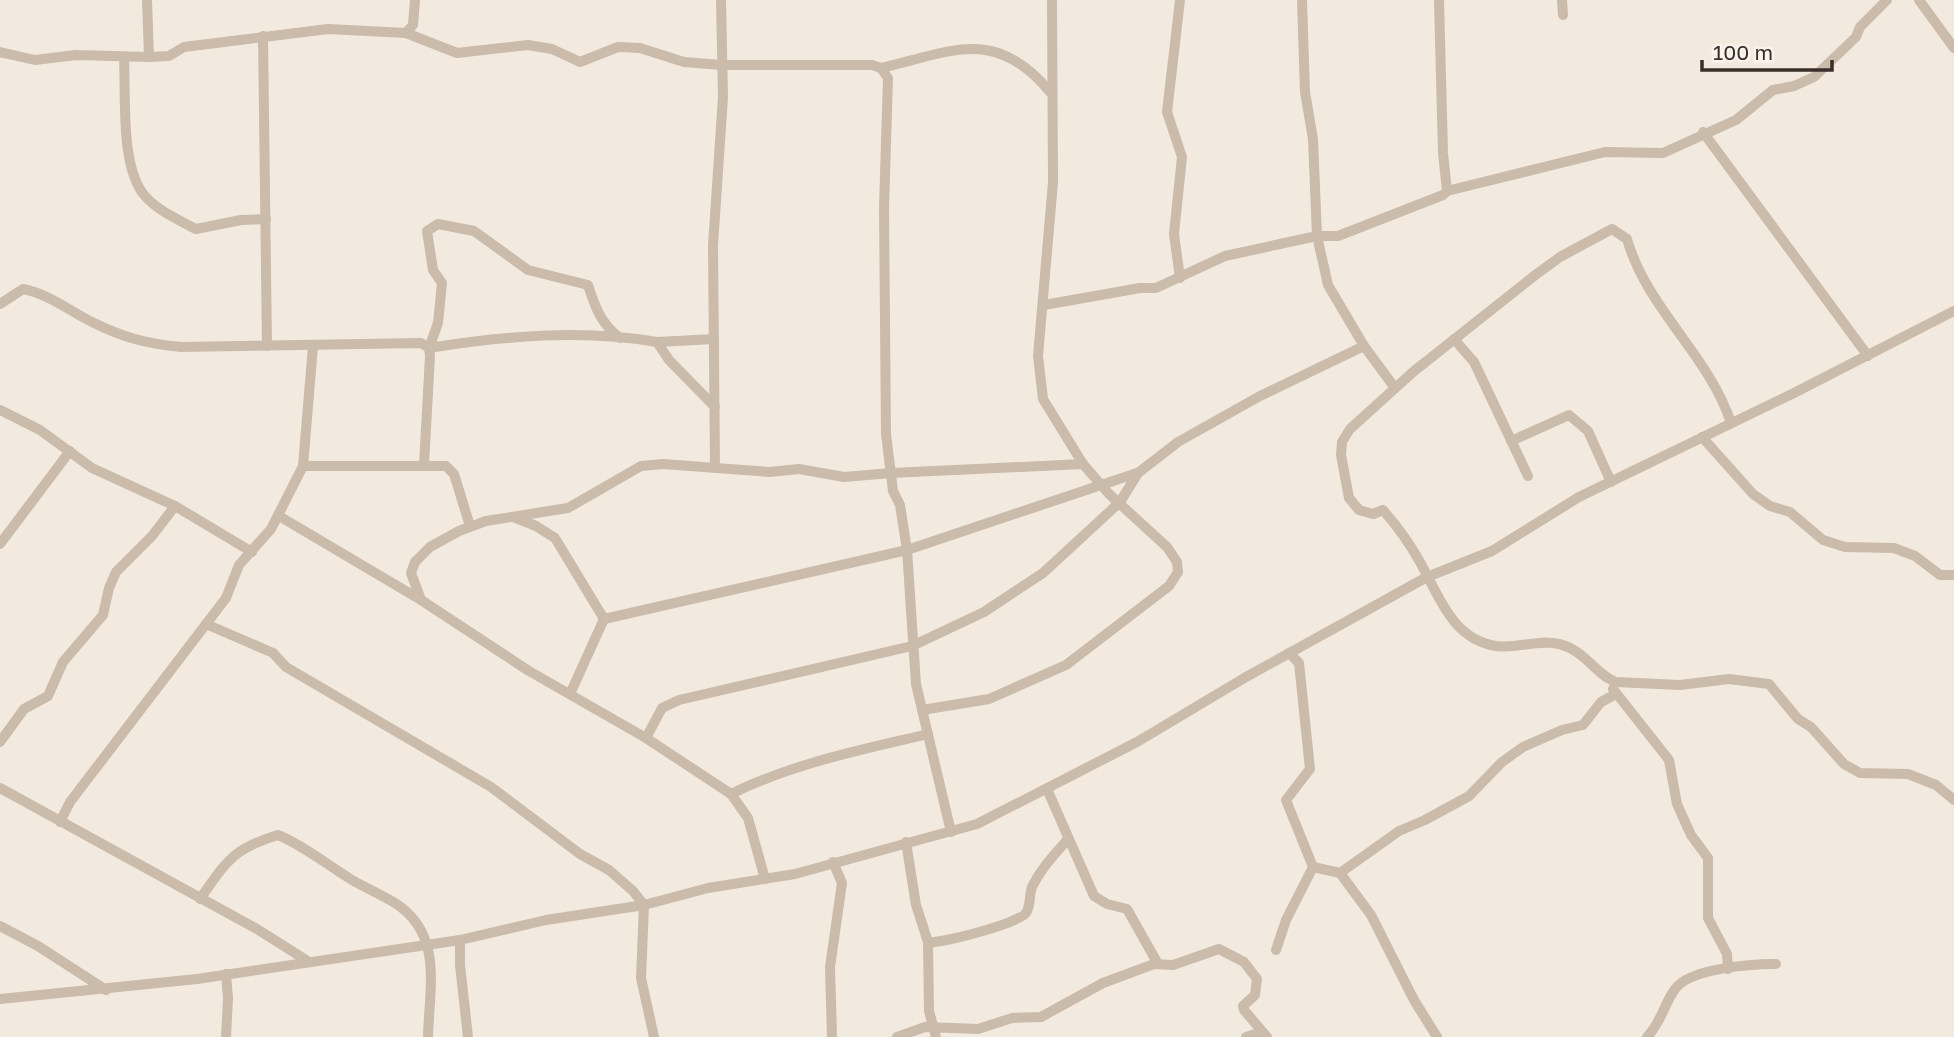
<svg xmlns="http://www.w3.org/2000/svg" width="1954" height="1037" font-family="'Golos Text',sans-serif">
  <style>
    .lines { fill: none; stroke-linecap: round; stroke-linejoin: round }
    .minor { stroke: #cabbab; stroke-width: 10 }
  </style>
  <rect width="100%" height="100%" fill="#f2eadf"/>
  <g class="lines">
    <g class="minor">
      <path d="M147,0L149,57"/>
      <path d="M1302,0L1305,92L1313,139L1317,236L1328,285L1364,346L1395,388"/>
      <path d="M1562,0L1563,15"/>
      <path d="M1919,0L1954,48"/>
      <path d="M406,33L457,53L528,45L552,49L580,62L618,47L640,48L684,62L722,65H872L881,68L888,78L884,208L886,434L893,491L900,505L907,550L916,684L951,832"/>
      <path d="M263,36L267,346"/>
      <path d="M0,52L35,60L76,55L149,57L169,56L184,47L328,29L406,33L413,25L415,0"/>
      <path d="M124,57C126,95 120,168 145,196C158,211 179,220 196,229L241,220L266,219"/>
      <path d="M881,68C953,51 996,26 1051,93"/>
      <path d="M1703,132L1868,356"/>
      <path d="M1447,191L1605,152L1663,153L1736,120L1773,90L1794,86L1814,77L1856,37L1860,27L1887,0"/>
      <path d="M1180,278L1174,234L1182,157L1167,112L1180,0"/>
      <path d="M0,304L23,289C49,294 68,310 92,322C122,337 147,344 181,347L421,343L429,348L430,356L424,465"/>
      <path d="M1044,305L1140,288H1156L1225,256L1317,236H1338L1443,195L1447,191L1443,153L1439,0"/>
      <path d="M620,338C601,324 595,307 588,285L528,270L474,231L438,224L427,231L433,270L442,283L438,323L429,348C503,336 582,329 657,342L669,360L715,407"/>
      <path d="M1454,339L1474,362L1528,476"/>
      <path d="M657,342L714,339"/>
      <path d="M0,410L40,430L92,468L175,506L252,552"/>
      <path d="M1731,423C1709,355 1647,309 1627,239L1612,229L1560,257L1534,276L1413,372L1350,429L1342,442L1341,455L1349,498L1359,510L1373,514L1383,510C1397,526 1410,544 1420,562C1439,596 1452,639 1496,646C1518,649 1537,639 1559,644C1585,650 1598,677 1616,682L1680,685L1729,679L1769,684L1798,719L1811,727L1844,764L1860,773L1908,774L1936,785L1954,800"/>
      <path d="M1702,437L1753,494L1770,506L1790,512L1823,540L1845,547L1894,548L1915,556L1940,575H1954"/>
      <path d="M1511,441L1569,415L1588,431L1611,482"/>
      <path d="M303,466H446L454,474L470,526"/>
      <path d="M715,468L713,245L723,97L721,0"/>
      <path d="M279,516L421,600L529,671L646,738L731,794L748,818L765,879"/>
      <path d="M513,517L536,526L555,538L604,619"/>
      <path d="M0,544L70,451"/>
      <path d="M421,600L411,573L415,562L430,547L459,531L486,521L568,508L641,466L663,464L770,472L799,469L844,477L891,473L1083,464"/>
      <path d="M206,624L273,653L286,667L491,787L580,854L609,870L633,891L644,905L641,978L654,1037"/>
      <path d="M1289,653L1299,663L1310,769L1286,800L1313,867L1340,873L1371,915L1414,1000L1437,1037"/>
      <path d="M1613,689L1669,760L1677,804L1691,835L1708,858V918L1727,954L1728,969"/>
      <path d="M570,694L604,619L907,550L1137,473"/>
      <path d="M922,710L989,699L1066,665L1169,586L1178,572L1177,562L1167,547L1109,494L1083,464L1043,399L1038,356L1053,182L1052,0"/>
      <path d="M646,738L662,708L679,700L912,646L984,612L1043,573L1120,502L1138,473L1178,442L1260,396L1364,346"/>
      <path d="M0,742L24,709L48,696L63,662L103,615L109,588L116,572L152,536L175,506"/>
      <path d="M0,788L257,929L306,960"/>
      <path d="M1047,789L1094,896L1107,904L1127,909L1158,964"/>
      <path d="M731,794C794,763 861,750 928,734"/>
      <path d="M60,822L70,802L226,598L239,565L271,529L303,466L313,346"/>
      <path d="M906,842L916,905L928,942L929,1011L936,1037"/>
      <path d="M1340,873L1399,831L1425,820L1469,796L1502,762L1523,747L1562,730L1583,725L1601,702L1616,694"/>
      <path d="M200,899C227,861 232,849 278,835C305,846 327,865 352,880C366,888 382,895 395,903C444,934 429,989 428,1037"/>
      <path d="M0,926L38,946L106,990"/>
      <path d="M460,940V965L468,1037"/>
      <path d="M928,942C941,944 1019,923 1026,913C1031,906 1029,895 1032,887C1041,868 1055,854 1068,839"/>
      <path d="M1276,950L1286,920L1313,867"/>
      <path d="M226,974L228,998L226,1037"/>
      <path d="M0,999L197,979L460,940L546,920L644,905L708,888L795,874L977,824L1137,742L1246,677L1427,577L1492,551L1579,497L1794,393L1954,311"/>
      <path d="M832,1037L830,967L842,883L833,862"/>
      <path d="M897,1037L925,1027L978,1029L1012,1018L1041,1017L1103,983L1154,964L1173,965L1219,949L1244,962L1257,979L1255,995L1243,1006L1244,1010L1267,1037"/>
      <path d="M1246,1037L1262,1032"/>
      <path d="M1647,1037C1661,1023 1664,1004 1675,989C1690,968 1752,964 1776,964"/>
    </g>
  </g>
  <path d="M1702 60v10h130v-10" fill="none" stroke="#382f2a" stroke-width="3.5"/>
  <text x="1713" y="60" font-size="21" fill="#382f2a" stroke="#faf4ec" stroke-width="5" paint-order="stroke">100 m</text>
</svg>
